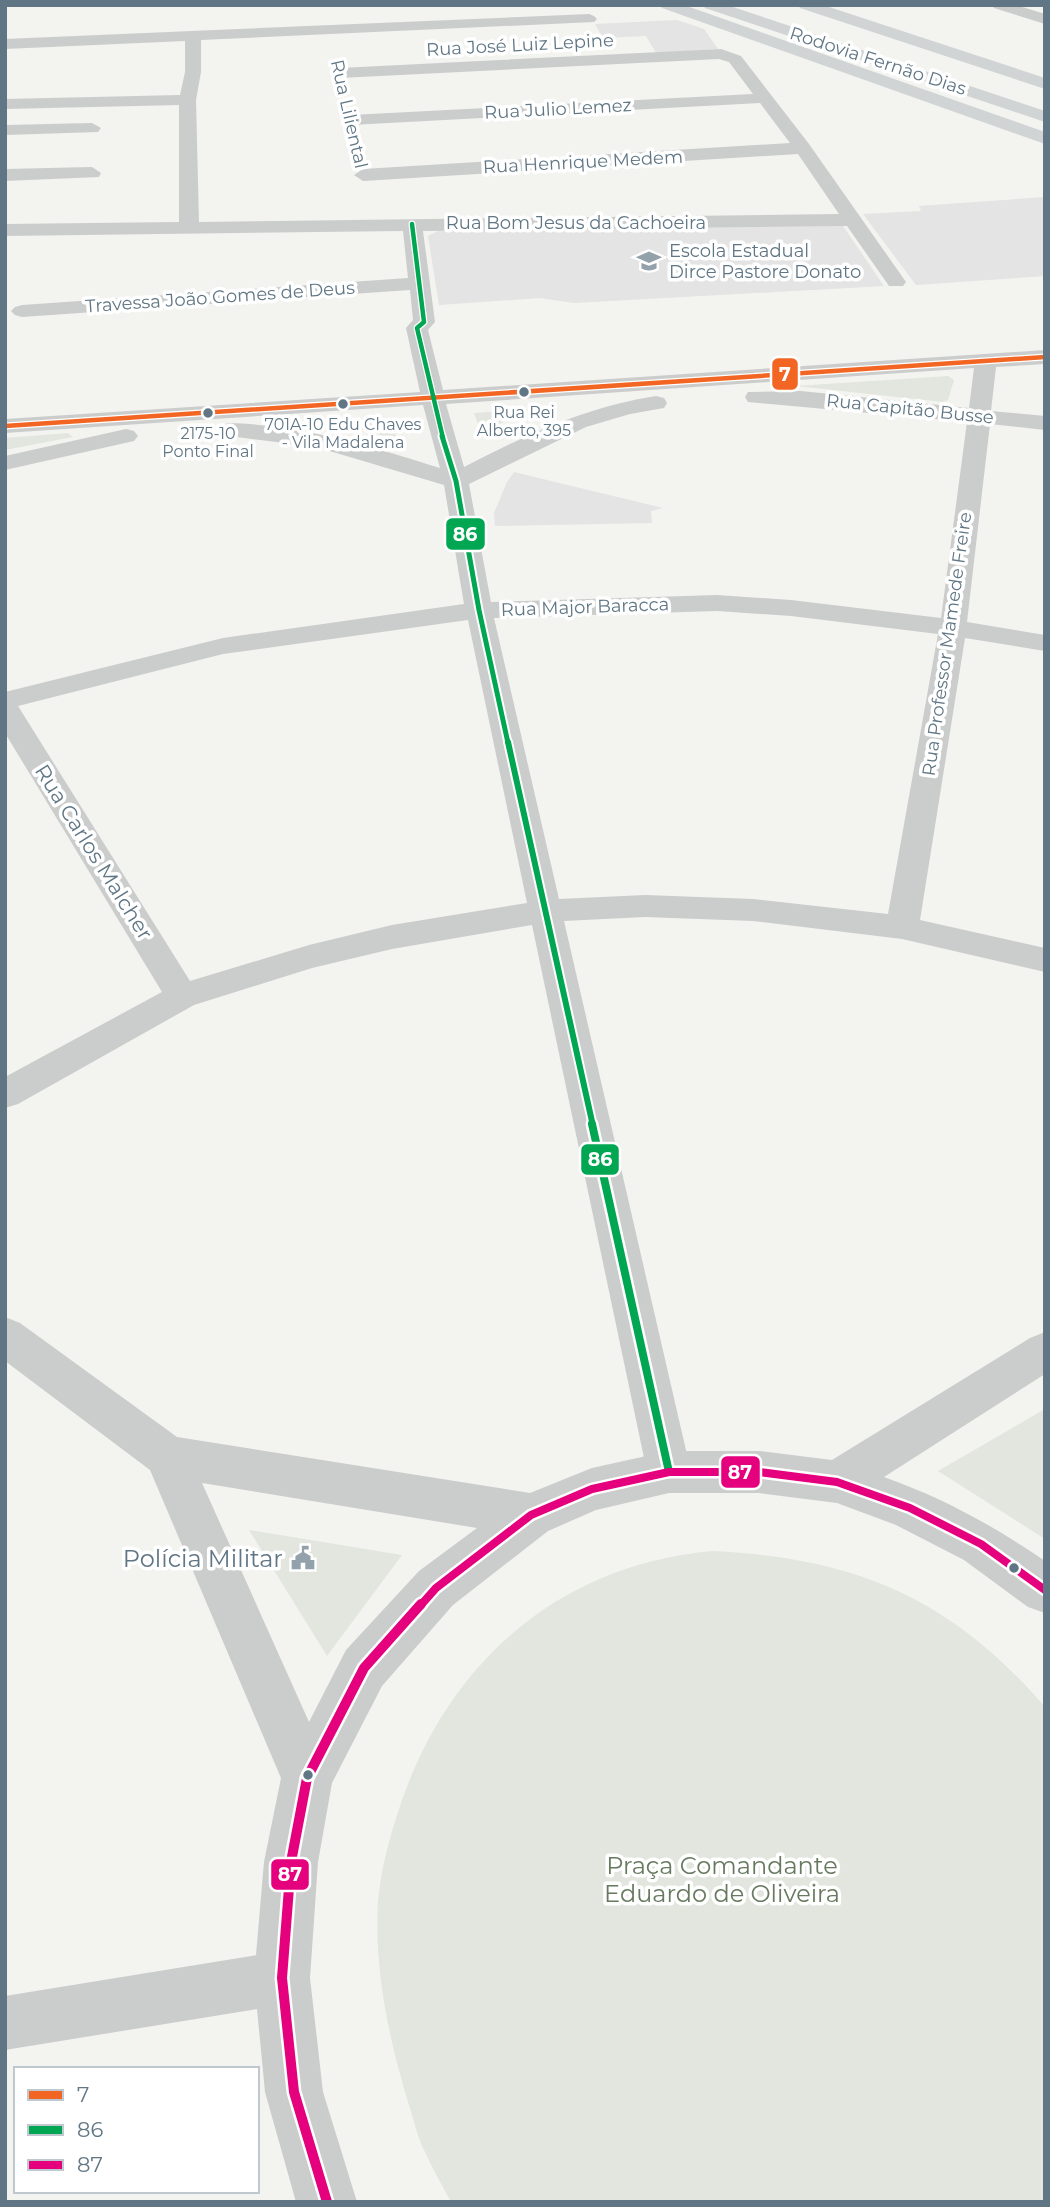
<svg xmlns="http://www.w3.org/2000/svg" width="1050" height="2207" font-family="Montserrat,sans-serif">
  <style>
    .built { fill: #e3e4e3 }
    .green { fill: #e2e6de }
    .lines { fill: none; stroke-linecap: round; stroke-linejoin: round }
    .minor { fill: #cbcccc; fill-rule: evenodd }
    .tertiary { fill: #cbcccc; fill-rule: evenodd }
    .trunk { fill: #d0d4d5; fill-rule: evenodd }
    .motorway { fill: #d0d4d5; fill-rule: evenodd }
    .bus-1-casing { stroke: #fff; stroke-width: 7 }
    .bus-2-far3-casing { stroke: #fff; stroke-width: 7 }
    .bus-2-far2-casing { stroke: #fff; stroke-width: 9 }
    .bus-2-far1-casing { stroke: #fff; stroke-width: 10 }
    .bus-2-casing { stroke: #fff; stroke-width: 13 }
    .bus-3-far1-casing { stroke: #fff; stroke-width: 13 }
    .bus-3-casing { stroke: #fff; stroke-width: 15 }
    .bus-1 { stroke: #f26522; stroke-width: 4.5 }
    .bus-2-far3 { stroke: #00a651; stroke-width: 4.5 }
    .bus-2-far2 { stroke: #00a651; stroke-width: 5 }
    .bus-2-far1 { stroke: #00a651; stroke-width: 6 }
    .bus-2 { stroke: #00a651; stroke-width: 8 }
    .bus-3-far1 { stroke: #e5007d; stroke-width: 8 }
    .bus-3 { stroke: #e5007d; stroke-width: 10 }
    .bus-dot { fill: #607684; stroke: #fff; stroke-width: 2.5 }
    .labels { text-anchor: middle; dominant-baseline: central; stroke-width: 7; stroke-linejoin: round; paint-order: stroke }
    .far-bus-label { font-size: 16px; fill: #607684; stroke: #fff }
    .far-street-label { font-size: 18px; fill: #607684; stroke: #fff }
    .far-poi-label { font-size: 18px; fill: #607684; stroke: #fff; text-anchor: start }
    .street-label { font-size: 21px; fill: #607684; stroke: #fff }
    .near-poi-label { font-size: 24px; fill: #607684; stroke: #fff; text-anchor: end }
    .near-park-label { font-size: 24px; fill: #677a5f; stroke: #fff }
    .line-badge { stroke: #fff; stroke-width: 2.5 }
    .badge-label { font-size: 19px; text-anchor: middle; font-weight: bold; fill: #fff }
  </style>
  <rect width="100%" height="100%" fill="#f3f3f0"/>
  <g class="built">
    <path d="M677,20L704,29L718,49L656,53L646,36L603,38L595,24Z"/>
    <path d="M1045,197V276L916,285L863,214L921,211L919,206Z"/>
    <path d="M843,226L884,286L574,303L540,298L439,305L428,236L438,231Z"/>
    <path d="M514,472L555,482L663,508L651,511L652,523L495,526L494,513L507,482Z"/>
  </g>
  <g class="green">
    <path d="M948,376L954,380L948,400L943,402L796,386Z"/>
    <path d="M533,409L503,422L482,435L474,413Z"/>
    <path d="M394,420L396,439L341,424Z"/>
    <path d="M68,433L73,437L5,450V438Z"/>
    <path d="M1045,1409V1539L938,1471Z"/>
    <path d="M249,1530L402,1555L327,1656Z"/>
    <path d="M713,1551C856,1558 951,1598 1045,1707V2202H451C442,2185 432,2168 424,2150C417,2136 414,2120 409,2105C389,2040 374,1970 378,1902C381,1866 391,1833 402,1800C452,1658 563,1564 713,1551Z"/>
  </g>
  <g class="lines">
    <g class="minor">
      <path d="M992,5H1016L1045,14V24L994,8Z"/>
      <path d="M589,14L594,16L597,19L594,22L201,40V72L196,100L199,222L839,214L798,154L363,181L354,175L363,169L790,143L760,103L351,125L342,120L351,115L753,94L729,62L719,59L340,78L332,73L340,68L721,49L741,56L809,144L906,282L903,286H889L847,226L423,231L435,322L428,330L443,390L1045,350V364L996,367L991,411L1045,416V430L990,424L967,622L1045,635V651L965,638L920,920L1045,948V972L902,939L753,921L645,917L564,921L691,1472L685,1486L669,1492L653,1486L647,1472L532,925L392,949L312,968L194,1005L18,1104L5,1108V1077L162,992L5,733V692L223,638L464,604L444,485L316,447L221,435L217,430L221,425L229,423C302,425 370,446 440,468L423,405L5,433V419L420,392L406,328L413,320L410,290L22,317L15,315L11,311L15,307L22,305L408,278L403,231L5,236V224L179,222V105L5,109V99L180,95L185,72V41L5,49V39ZM974,368L969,408L801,391L748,392L745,397L748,402L967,422L941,618L791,600L717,595L491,602L469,484L586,427L630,414L664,408L667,403L664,398L656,396C586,407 526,435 464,467L446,404ZM717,611L791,616L938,634L888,914L753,899L645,895L559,899L494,618ZM468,620L527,903L392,925L309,945L190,981L18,706L223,654Z"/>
      <path d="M92,123L101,128L98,132L5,135V125Z"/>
      <path d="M92,167L101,173L99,177L5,181V169Z"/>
      <path d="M126,429L134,431L138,436L134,441L5,470V456Z"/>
      <path d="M282,1951L301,1959L309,1978L301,1997L282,2005L5,2050V1996Z"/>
    </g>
    <path class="tertiary" d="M5,1317L20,1323L177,1437L530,1493L592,1468L669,1451H759L832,1460L1030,1338L1045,1332V1374L884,1477C943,1498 994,1526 1045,1561V1613L1028,1607L964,1560L896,1525L837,1503L759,1493H669L596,1510L548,1531L453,1605L382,1686L332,1783L318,1862L310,1978L323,2092L357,2202H296L265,2092L254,1978L264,1862L281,1778L150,1470L5,1361ZM202,1483L477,1528L419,1571L346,1650L309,1722Z"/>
    <g class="trunk">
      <path d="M660,5H684L1045,132V144L662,8Z"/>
      <path d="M798,5H823L1045,78V89L800,8Z"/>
    </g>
    <path class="motorway" d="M703,5H727L1045,111V122L705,8Z"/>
    <g class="bus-1-casing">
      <path id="bus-1" d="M5,426L1045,357"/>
    </g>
    <g class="bus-2-far3-casing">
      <path id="bus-2-far3" d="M412,224L424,322L417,328L443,438"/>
    </g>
    <g class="bus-2-far2-casing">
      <path id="bus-2-far2" d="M442,436L456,481L479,610L508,743"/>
    </g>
    <g class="bus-2-far1-casing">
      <path id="bus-2-far1" d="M508,742L593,1126"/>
    </g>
    <g class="bus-2-casing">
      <path id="bus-2" d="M592,1124L669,1472"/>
    </g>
    <g class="bus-3-far1-casing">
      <path id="bus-3-far1" d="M420,1606L436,1588L531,1515L592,1489L669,1472H759L837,1482L910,1508L981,1544L1045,1590"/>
    </g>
    <g class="bus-3-casing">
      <path id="bus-3" d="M327,2202L294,2092L282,1978L291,1862L307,1778L364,1668L421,1604"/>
    </g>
    <use href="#bus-1" class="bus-1"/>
    <use href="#bus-2-far3" class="bus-2-far3"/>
    <use href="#bus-2-far2" class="bus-2-far2"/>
    <use href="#bus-2-far1" class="bus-2-far1"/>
    <use href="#bus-2" class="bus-2"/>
    <use href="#bus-3-far1" class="bus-3-far1"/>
    <use href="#bus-3" class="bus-3"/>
  </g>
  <defs>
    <g id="school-bare" transform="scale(1.89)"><path d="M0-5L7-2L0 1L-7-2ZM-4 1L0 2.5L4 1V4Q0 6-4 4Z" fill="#93a2aa" stroke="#fff" stroke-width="2.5" paint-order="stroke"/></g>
    <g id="civic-bare" transform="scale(1.89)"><path d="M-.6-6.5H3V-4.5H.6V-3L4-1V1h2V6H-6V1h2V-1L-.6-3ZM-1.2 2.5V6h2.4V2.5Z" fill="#93a2aa" stroke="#fff" stroke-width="2.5" paint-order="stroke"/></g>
  </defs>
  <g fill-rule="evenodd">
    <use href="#school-bare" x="649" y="261"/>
    <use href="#civic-bare" x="303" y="1558"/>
  </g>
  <g class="bus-dot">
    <circle cx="524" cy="392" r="6"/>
    <circle cx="343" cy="404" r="6"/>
    <circle cx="208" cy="413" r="6"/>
    <circle cx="1014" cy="1568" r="6"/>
    <circle cx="308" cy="1775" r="6"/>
  </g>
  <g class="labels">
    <g class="far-bus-label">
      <text x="524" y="412">Rua Rei<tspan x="524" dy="18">Alberto, 395</tspan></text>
      <text x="343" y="424">701A-10 Edu Chaves<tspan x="343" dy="18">- Vila Madalena</tspan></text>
      <text x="208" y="433">2175-10<tspan x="208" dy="18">Ponto Final</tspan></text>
    </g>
    <g class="far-street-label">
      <text transform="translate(520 45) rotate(-3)">Rua José Luiz Lepine</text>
      <text transform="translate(878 61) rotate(18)">Rodovia Fernão Dias</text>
      <text transform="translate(558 109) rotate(-3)">Rua Julio Lemez</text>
      <text transform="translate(349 114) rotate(77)">Rua Liliental</text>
      <text transform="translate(583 162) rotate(-3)">Rua Henrique Medem</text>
      <text x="576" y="223">Rua Bom Jesus da Cachoeira</text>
      <text transform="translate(220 297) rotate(-4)">Travessa João Gomes de Deus</text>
      <text transform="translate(910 409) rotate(6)">Rua Capitão Busse</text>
      <text transform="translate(585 607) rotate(-2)">Rua Major Baracca</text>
      <text transform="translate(947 644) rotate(-82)">Rua Professor Mamede Freire</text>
    </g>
    <g class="far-poi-label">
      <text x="669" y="251">Escola Estadual<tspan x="669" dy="21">Dirce Pastore Donato</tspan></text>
    </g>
    <g class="street-label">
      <text transform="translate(94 852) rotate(58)">Rua Carlos Malcher</text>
    </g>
    <g class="near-poi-label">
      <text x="283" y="1558">Polícia Militar</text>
    </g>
    <g class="near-park-label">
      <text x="722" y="1865">Praça Comandante<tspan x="722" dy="28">Eduardo de Oliveira</tspan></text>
    </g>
  </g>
  <g class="line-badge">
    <rect x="771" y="357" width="28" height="34" rx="7" fill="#f26522"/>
    <rect x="445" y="517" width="41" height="34" rx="7" fill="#00a651"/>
    <rect x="580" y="1143" width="40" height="33" rx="7" fill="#00a651"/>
    <rect x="720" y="1455" width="41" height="34" rx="7" fill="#e5007d"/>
    <rect x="270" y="1858" width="40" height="33" rx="7" fill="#e5007d"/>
  </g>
  <g class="badge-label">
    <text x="785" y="381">7</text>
    <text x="465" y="541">86</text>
    <text x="600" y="1166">86</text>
    <text x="740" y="1479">87</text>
    <text x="290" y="1881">87</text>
  </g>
  <rect width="1050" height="2207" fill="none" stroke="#607684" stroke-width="14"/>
  <rect x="14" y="2067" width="245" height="126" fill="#ffffff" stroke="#bfc8ce" stroke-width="2"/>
  <rect x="28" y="2090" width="35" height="10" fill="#f26522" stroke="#bfc8ce" stroke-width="2"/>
  <text x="77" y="2102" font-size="21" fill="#607684">7</text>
  <rect x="28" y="2125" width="35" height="10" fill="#00a651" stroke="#bfc8ce" stroke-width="2"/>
  <text x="77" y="2137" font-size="21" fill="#607684">86</text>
  <rect x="28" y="2160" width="35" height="10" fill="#e5007d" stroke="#bfc8ce" stroke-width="2"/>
  <text x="77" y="2172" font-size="21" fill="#607684">87</text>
</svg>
